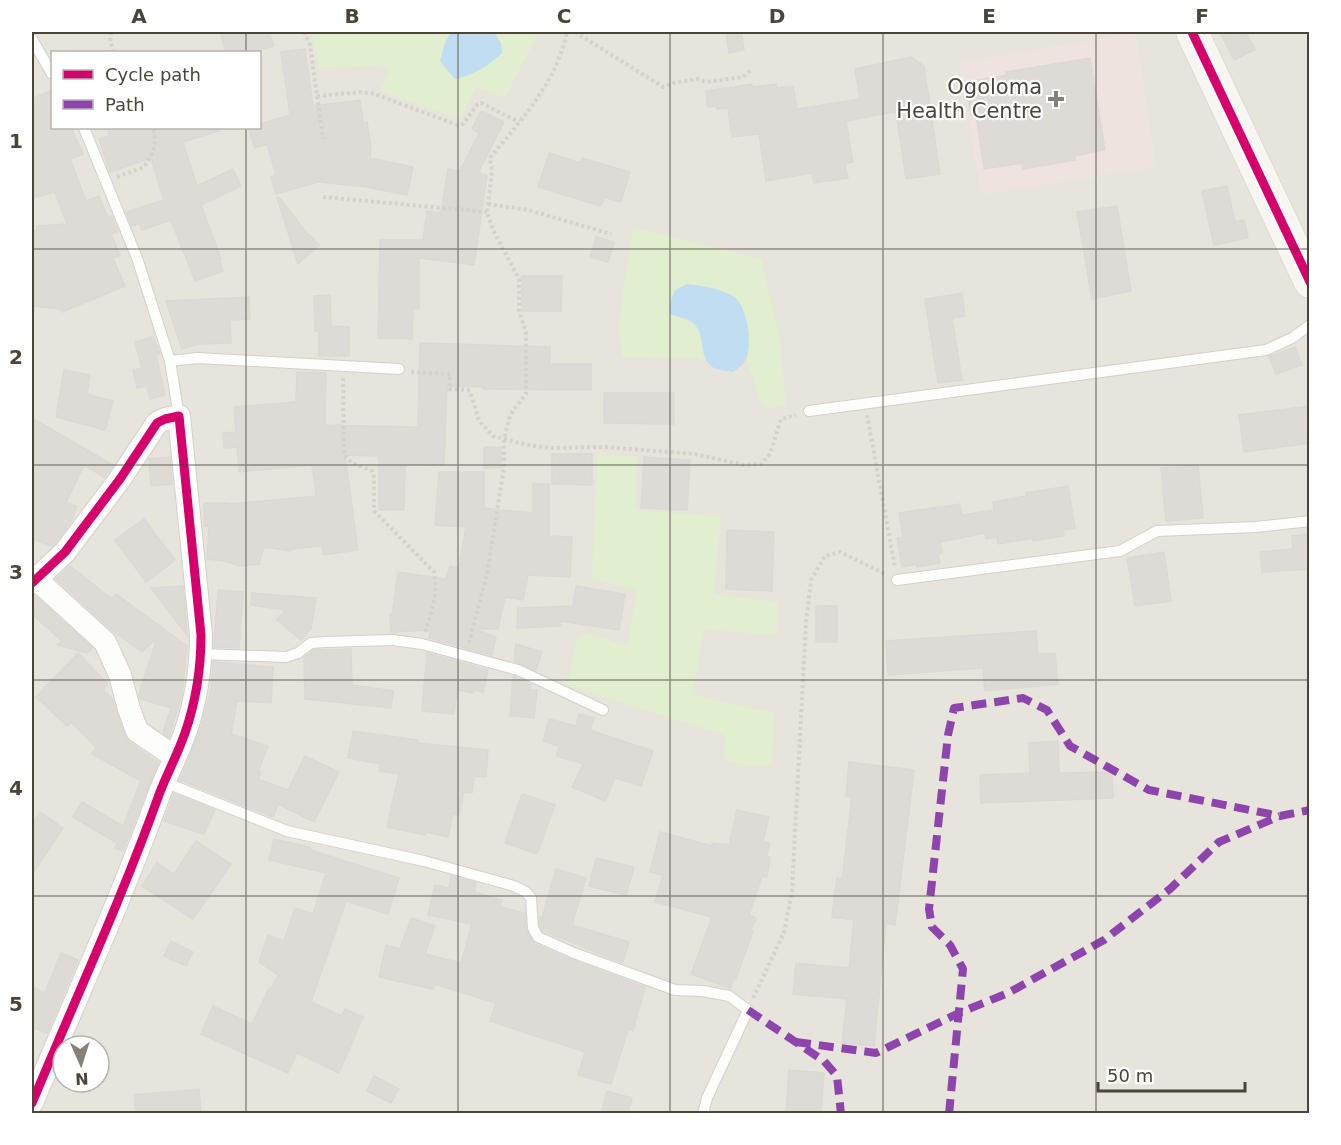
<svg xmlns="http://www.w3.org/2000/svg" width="1341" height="1145" font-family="'DejaVu Sans',sans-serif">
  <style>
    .residential { fill: #e7e4dc; fill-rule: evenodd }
    .medical { fill: #eee3df }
    .green { fill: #e1eecf }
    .water { fill: #c0ddf1 }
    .building { fill: #dedbd6; stroke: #dcd9d4; stroke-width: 1.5 }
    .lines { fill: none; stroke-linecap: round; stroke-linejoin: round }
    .lane-casing { stroke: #d2d0cb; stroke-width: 12 }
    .street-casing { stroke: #d2d0cb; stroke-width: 24 }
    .secondary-casing { stroke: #d3cfc5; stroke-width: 33 }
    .path { stroke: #d3d2cc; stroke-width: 4; stroke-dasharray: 3 3; stroke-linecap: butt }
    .lane { stroke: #fdfdfc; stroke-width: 10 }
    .street { stroke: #fdfdfc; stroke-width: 22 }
    .secondary { stroke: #f7f6f1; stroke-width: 32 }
    .quiet { stroke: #8e44ad; stroke-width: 8; stroke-dasharray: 15 8; stroke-linecap: butt }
    .cycleway-casing { stroke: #fff; stroke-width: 13 }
    .cycleway { stroke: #d6006c; stroke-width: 9 }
    .grid { fill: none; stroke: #4b4439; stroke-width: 1.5; stroke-opacity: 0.55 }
    .poi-dot { fill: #868178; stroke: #fff; stroke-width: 2 }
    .labels { text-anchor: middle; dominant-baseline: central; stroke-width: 4.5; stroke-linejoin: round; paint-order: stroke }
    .poi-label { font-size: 21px; fill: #4b4439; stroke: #fff; text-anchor: end }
    .neatline { fill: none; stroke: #4b4439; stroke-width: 2 }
    .grid-label { font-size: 20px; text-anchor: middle; font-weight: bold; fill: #4b4439 }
  </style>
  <rect width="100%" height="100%" fill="#f4f2ee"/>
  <path class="residential" d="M32,32H1309V1113H32ZM52,52H260V128H52ZM63,1046H99V1082H63Z"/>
  <path class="medical" d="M1136,33L1156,167L981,195L960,62Z"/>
  <g class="green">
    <path d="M311,32H539L505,98L477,87L459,119L380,91L390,70L375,66L319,69Z"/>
    <path d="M633,227L761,259L780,339L786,405L768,409L761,402L746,359L749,332L743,310L678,318C706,325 698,337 706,359L622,357L618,326Z"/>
    <path d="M597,454L637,457L636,510L721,516L714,594L778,602L777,635L704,630L692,694L774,713L772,766H743L724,759L725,735L567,686L576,643L584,632L627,646L637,590L592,579Z"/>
  </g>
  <g class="water">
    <path d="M451,32H494L501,43L502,53C488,66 474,75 455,79L440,61L445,43Z"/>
    <path d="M687,284C702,286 719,288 733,296C747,304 753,344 746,359C744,364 737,369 733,372C727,371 719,370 714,368C696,357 708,334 692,322C687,318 677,317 670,314V303L675,290Z"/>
  </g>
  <g class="building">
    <path d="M220,32H269L274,46L250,52H226Z"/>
    <path d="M726,32H741L744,50L729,53Z"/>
    <path d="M1220,32H1246L1255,50L1234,60Z"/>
    <path d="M305,49L313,106L360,100L363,123L367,122L371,149L370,158L413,167L407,195L367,187L318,182L276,194L271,177L276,175L267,144L255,148L248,128H260V124L290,115L281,52Z"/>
    <path d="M911,57L924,66L940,174L906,179L896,112H893L846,121L853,162L845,164L848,178L814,183L812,173L766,181L759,134L732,137L728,108L717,109L716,106L708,107L706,91L752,84V87L776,84L777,88L793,86L797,109L860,99L855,69Z"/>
    <path d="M1090,58L1105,150L1074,156L1075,160L1023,169L1022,163L984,169L976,115L971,116L965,82L1007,75L1006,72Z"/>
    <path d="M52,90V128H71L83,154L70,159L86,201L99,196L108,218L112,217L118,231L111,234L120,255L113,258L125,286L62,312L60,309L32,306V231H37L36,226L67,224L55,192L32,198V99Z"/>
    <path d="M481,111L504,122L478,173L487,175L474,265L419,258V308H413L412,339L378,338L380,240H423L427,211L441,213L448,169L460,171L479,133L472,129Z"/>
    <path d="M107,128H219V131L183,142L197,186L233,169L241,186L201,205L221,259L219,260L223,271L195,281L171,220L142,230L139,223L132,226L126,212L164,200L151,158L110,172L99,139L110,136Z"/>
    <path d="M549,153L581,163L582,158L630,172L621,202L604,197L601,206L538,187Z"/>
    <path d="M1227,186L1235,222L1244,220L1248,238L1214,245L1202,191Z"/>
    <path d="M279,197L308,235L309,234L319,245L298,264L277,198Z"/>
    <path d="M1117,206L1131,291L1092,299L1077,212Z"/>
    <path d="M596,237L614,242L608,262L590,257Z"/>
    <path d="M522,276H562L561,311H522Z"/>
    <path d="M962,293L965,316L952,318L962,380L938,383L925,299Z"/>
    <path d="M330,295L331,326L349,327V356H319V332L315,331L314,296Z"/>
    <path d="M249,297L250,319L230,320L231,343L198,344L182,349L166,301Z"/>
    <path d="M153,337L160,354L156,355L165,395L150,399L147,386L137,388L133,370L142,368L135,342Z"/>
    <path d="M420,343L550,347V364H591V390L483,389L484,387L447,386L444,465L405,464L404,510H379V456L345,455L358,550L323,555L322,546L292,549L291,551L264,547L259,564L240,566L225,561L207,559L209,526H204V503H229V504L316,496L312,465L239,472L237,447L224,448L223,433L236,432L234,407L296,402L297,372L326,373L325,425L418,427Z"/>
    <path d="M1295,347L1302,365L1276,374L1269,357Z"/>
    <path d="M64,370L90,375L87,394L113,401L105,430L56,417Z"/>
    <path d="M604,393H674V424L604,423Z"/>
    <path d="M1310,406V443L1244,452L1239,415Z"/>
    <path d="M32,418L113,465L104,477L84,465L66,503L76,506L73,519L52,546L32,539Z"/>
    <rect x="484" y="447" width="17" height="21"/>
    <path d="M552,454H592V485L552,484Z"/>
    <path d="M170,457L172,484L151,486L149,459Z"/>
    <path d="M644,457L690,460L687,510L641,508Z"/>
    <path d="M1198,465L1203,518L1166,521L1161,468Z"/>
    <path d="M439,472H484V508L533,513V484H549V536L572,537L570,577L528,575L523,600L505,597L498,629H474L496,637L492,655L429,638L430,630L391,632L390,615H392L398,572L446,579L450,566L459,568L466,527L435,525Z"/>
    <path d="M1068,486L1075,528L1063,530L1064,536L1033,541V538L998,544L997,537L986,539L985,533L940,542L942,553L938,554L940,563L917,567L916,564L902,567L897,538L903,537L899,513L960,504L962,515L994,510L993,502L1026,496V493Z"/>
    <path d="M144,519L175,560L146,582L115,540Z"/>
    <path d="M727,530L774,532L772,591L726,589Z"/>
    <path d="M1310,534V569L1262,572L1260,552L1293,549L1292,536Z"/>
    <path d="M1164,552L1171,601L1135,606L1127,558Z"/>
    <path d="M70,566L112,599L116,594L187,646L182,694L169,737L163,732L171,708L140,699L139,694L157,638L142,652L113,631L56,579Z"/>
    <path d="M183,586L187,635L151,588Z"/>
    <path d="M576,586L625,594L619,630L560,621L561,626L517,628L518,608L573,606Z"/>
    <path d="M218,590L243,592L239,648L214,647Z"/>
    <path d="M252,593L316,598L311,629L301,640L277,620L285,610L251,605Z"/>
    <path d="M32,596H35L92,648L87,653L57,645L62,641L32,614Z"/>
    <rect x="816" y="606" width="21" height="36"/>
    <path d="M1036,631L1038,654L1055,653L1058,684L985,691L983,668L888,675L886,641Z"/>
    <path d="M516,644L542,652L536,670L514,661Z"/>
    <path d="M351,649L352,685L393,691L391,708L305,699L304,658L314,650Z"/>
    <path d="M78,653L108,684L103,690L112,699L125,736L129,742L158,762L123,851L115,848L117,843L73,817L82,802L123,826L141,781L92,754L96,747L71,722L67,726L36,697Z"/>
    <path d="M427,653L488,670L483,692L474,690L473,693L457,690L454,714L422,711Z"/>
    <path d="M213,662L273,667L271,703L237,701L231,734L268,746L258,772H261L258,779L288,790L305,756L339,772L314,822L278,804L273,817L180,780L202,725L211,689Z"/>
    <path d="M513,676L531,685L529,690H537L534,718L510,716Z"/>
    <path d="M579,714L594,718L590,730L653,751L641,786L615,778L605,801L572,787L583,764L556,756L559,746L543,741L549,719L576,726Z"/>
    <path d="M353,731L418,740L417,743L488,750L486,777L474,776L472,793L464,792L459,815L453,814L448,837L426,832L425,835L387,827L399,774L379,771L380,764L348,758Z"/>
    <path d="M1058,741L1059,773L1112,772L1113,798L981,803L980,775L1030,773L1029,743Z"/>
    <path d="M849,762L914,770L895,925L886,923L874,1046L842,1043L847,999L793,994L796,963L849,968L854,920L832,917L837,878L842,879L852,797L846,796Z"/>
    <path d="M174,794L215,810L204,834L164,821Z"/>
    <path d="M522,794L555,805L537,854L505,843Z"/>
    <path d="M737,810L769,817L763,841L770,843L766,856L770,857L767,877L762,876L749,915L756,918L751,930L753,931L736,979L734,978L730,988L691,974L712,917L655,902L663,875L650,872L660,832L712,846V843L729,845Z"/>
    <path d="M40,812L63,828L32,875V824Z"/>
    <path d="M274,839L310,847V850L399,878L388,914L346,901L311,1002L342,1016L345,1009L363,1017L339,1073L297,1053L288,1073L201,1034L213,1006L252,1024L269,988L271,989L278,975L259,962L268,935L284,941L295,908L313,914L326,873L269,860Z"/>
    <path d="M196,841L231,864L193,919L142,886L157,863L174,874Z"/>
    <path d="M596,858L634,867L626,895L589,886Z"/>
    <path d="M556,869L586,878L572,925L629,942L623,963L543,931L540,926V917L542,918Z"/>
    <path d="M451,876L476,883L474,892L502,900L500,907L525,913L526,931L535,944L571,960L645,987L633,1031L628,1029L611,1084L578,1075L585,1052L490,1021L496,1003L434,984L433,989L379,977L386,945L400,949L411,918L435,926L425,954L461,963L472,924L428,915L435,885L449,888Z"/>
    <path d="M171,941L193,952L186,966L164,956Z"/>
    <path d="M61,953L78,960L47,1033L32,1027V987L45,993Z"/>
    <path d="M789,1070L824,1073L821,1113H786Z"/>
    <path d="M374,1076L399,1089L391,1103L367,1091Z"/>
    <path d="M199,1089L201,1113H136L134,1095Z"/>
    <path d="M607,1091L632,1098L628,1113H601Z"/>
  </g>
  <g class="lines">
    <g class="lane-casing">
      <g id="lane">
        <path d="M32,39L52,74"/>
        <path d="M84,128L137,258L170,361L179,416"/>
        <path d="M170,361L197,358L399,369"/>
        <path d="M809,411L1266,350L1292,338L1310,325"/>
        <path d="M897,580L1120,551L1157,531L1256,527L1310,521"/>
        <path d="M201,654L286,657L298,653L311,643L325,642L393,640L422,644L518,670L603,710"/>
        <path d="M164,782L287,831L424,861L514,886L526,892L531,898L533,928L538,937L574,953L675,990L703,991L729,996L748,1010L707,1098L703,1114"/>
      </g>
    </g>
    <g class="street-casing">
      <g id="street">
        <path d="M36,579L105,642L120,675L129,709L137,731L175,757"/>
        <path d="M32,583L65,552L120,479L157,423L165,419L179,416L201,635C201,669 196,701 185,733C178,753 168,772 160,792C122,898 75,1000 32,1103"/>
      </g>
    </g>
    <g class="secondary-casing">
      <path id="secondary" d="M1192,32L1310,282"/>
    </g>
    <g class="path">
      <path d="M111,32L110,42L114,52"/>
      <path d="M304,32L310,45L323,139"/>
      <path d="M575,32L663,87L673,83L697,79L706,82L743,77L752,69"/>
      <path d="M317,96L360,92L375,94L457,125L463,124L477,105L481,103L519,122"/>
      <path d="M117,177L144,167C153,154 158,143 153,128"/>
      <path d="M323,197L487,212"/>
      <path d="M488,204L528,210L611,234"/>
      <path d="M411,372L450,374L449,389L468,390L472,397L479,421L493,436L527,445L552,448L604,447L695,454L743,465L761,464L770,454L781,419L796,415"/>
      <path d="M343,378L344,455L352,463L372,471L374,477V511L434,572C439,593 431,613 425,633"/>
      <path d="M867,415L895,567"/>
      <path d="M469,643L487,574L504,467V439L509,419L514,409L526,394V332L519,310V279L493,230L487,212L492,172L490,158C522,119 556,83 567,32"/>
      <path d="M753,998L784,933L792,891L806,622L811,580L825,556L840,552L885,574"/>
    </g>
    <use href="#lane" class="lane"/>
    <use href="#street" class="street"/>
    <use href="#secondary" class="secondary"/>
    <g class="quiet">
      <path d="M748,1010L824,1061L837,1076L841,1114"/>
      <path d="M796,1042L876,1053L959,1013L1008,993L1104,940L1170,889L1219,842L1280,816"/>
      <path d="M949,1114L963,969L950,945L932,927L929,909L948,735L954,708L1023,698L1047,710L1070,746L1149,790L1280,816L1310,810"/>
    </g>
    <g class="cycleway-casing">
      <g id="cycleway">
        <path d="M1192,32L1310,282"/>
        <path d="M32,583L65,552L120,479L157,423L165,419L179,416L201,635C201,669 196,701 185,733C178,753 168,772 160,792C122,898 75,1000 32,1103"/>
      </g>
    </g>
    <use href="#cycleway" class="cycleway"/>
  </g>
  <path class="grid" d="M246,32V52M458,32V1114M670,32V1114M883,32V1114M1096,32V1114M246,128V1114M32,249H1310M32,465H1310M32,680H1310M32,896H1310"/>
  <path class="poi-dot" d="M1053 90h6v6h6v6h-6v6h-6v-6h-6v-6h6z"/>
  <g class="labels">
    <g class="poi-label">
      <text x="1042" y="87">Ogoloma<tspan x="1042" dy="24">Health Centre</tspan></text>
    </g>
  </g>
  <rect width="1341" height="1145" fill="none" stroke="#ffffff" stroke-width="66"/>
  <rect x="51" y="51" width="210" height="78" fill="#ffffff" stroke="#b7b4b0" stroke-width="1.5"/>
  <rect x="63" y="70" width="30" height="9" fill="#d6006c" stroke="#b7b4b0" stroke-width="1.5"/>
  <text x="105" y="81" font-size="18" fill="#4b4439">Cycle path</text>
  <rect x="63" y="100" width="30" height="9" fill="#8e44ad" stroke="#b7b4b0" stroke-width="1.5"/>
  <text x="105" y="111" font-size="18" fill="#4b4439">Path</text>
  <g transform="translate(81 1064) rotate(177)"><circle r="28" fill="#ffffff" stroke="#b7b4b0" stroke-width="1.5"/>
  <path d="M0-4.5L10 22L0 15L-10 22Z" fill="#868178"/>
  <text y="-9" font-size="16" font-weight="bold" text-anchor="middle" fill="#4b4439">N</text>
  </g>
  <path d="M1098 1082v9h147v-9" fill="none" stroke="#4b4439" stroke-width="3"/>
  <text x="1107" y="1082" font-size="18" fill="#4b4439" stroke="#ffffff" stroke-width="4.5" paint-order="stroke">50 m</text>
  <rect x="33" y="33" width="1275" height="1079" class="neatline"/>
  <g class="grid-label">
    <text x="139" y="23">A</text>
    <text x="352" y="23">B</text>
    <text x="564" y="23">C</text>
    <text x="777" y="23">D</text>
    <text x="989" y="23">E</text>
    <text x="1202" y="23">F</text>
    <text x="16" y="148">1</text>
    <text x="16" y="364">2</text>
    <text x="16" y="579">3</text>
    <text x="16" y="795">4</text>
    <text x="16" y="1011">5</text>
  </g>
</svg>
